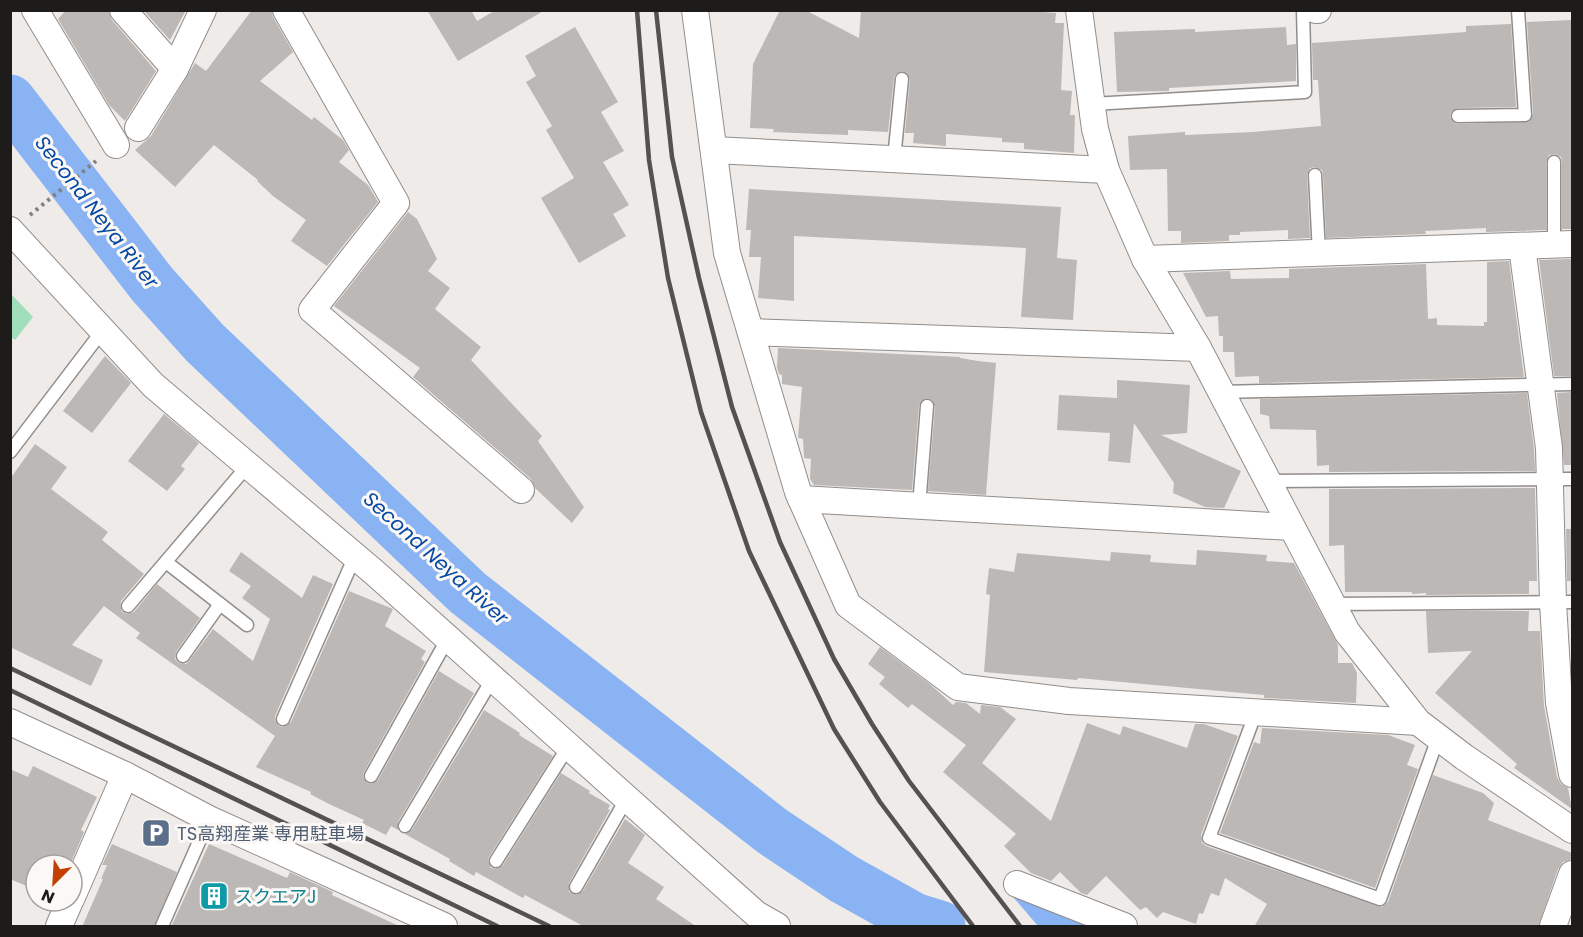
<svg xmlns="http://www.w3.org/2000/svg" width="1583" height="937" font-family="Poppins,'Noto Sans JP',sans-serif">
  <style>
    .green { fill: #a1deba }
    .water { fill: #8ab3f4 }
    .lines { fill: none; stroke-linecap: round; stroke-linejoin: round }
    .river { stroke: #8ab3f4; stroke-width: 51 }
    .building { fill: #bcb8b6 }
    .lane-casing { stroke: #918d8b; stroke-width: 15 }
    .street-casing { stroke: #918d8b; stroke-width: 28 }
    .path { stroke: #82807e; stroke-width: 4; stroke-dasharray: 3 4.5; stroke-linecap: butt }
    .lane { stroke: #fff; stroke-width: 12 }
    .street { stroke: #fff; stroke-width: 26 }
    .rail { stroke: #545251; stroke-width: 4.5 }
    .labels { text-anchor: middle; dominant-baseline: central; stroke-width: 6; stroke-linejoin: round; paint-order: stroke }
    .service-label { font-size: 18px; fill: #4e5e75; stroke: #fcf8f5; text-anchor: start }
    .culture-label { font-size: 18px; fill: #0d838f; stroke: #fcf8f5; text-anchor: start }
    .water-label { font-size: 20px; font-style: italic; fill: #0649a4; stroke: #fcf8f5 }
  </style>
  <rect width="100%" height="100%" fill="#eeebe8"/>
  <path class="green" d="M11,294L33,317L15,340L11,337Z"/>
  <path class="water" d="M1008,891L1098,926H1038Z"/>
  <g class="lines">
    <path class="river" d="M10,100L152,284L205,343L468,593L772,831L844,879L914,918L940,926"/>
  </g>
  <g class="building">
    <path d="M66,10H108L112,20L156,71L125,121L109,105L58,19Z"/>
    <path d="M143,10H186L170,40Z"/>
    <path d="M252,10H271L273,17L293,52L260,81L312,120L314,117L343,140L349,150L339,162L368,185L378,202L327,266L291,241L306,220L273,196L257,181L258,180L214,145L175,187L135,150L151,136L195,63L206,71Z"/>
    <path d="M427,10H471L477,21L496,10H545L458,61Z"/>
    <path d="M780,10H805L859,38L861,10H1012L1056,13L1055,23H1064L1061,90L1072,91L1070,115H1075L1074,153L1024,149V143L1002,142V138L946,134V146L913,143L914,133H905L910,79L907,73L902,71L896,74L894,78L888,132L848,130V135L819,134L773,132L774,129L750,128L753,64Z"/>
    <path d="M1572,20V229H1562V162L1561,157L1555,154L1549,155L1546,162V230L1486,232V228L1425,231L1426,234L1326,238L1323,175L1322,170L1315,167L1310,168L1307,175L1310,238L1288,239V230L1240,232V235H1229V241L1181,243V231H1168L1167,169L1130,170L1128,136L1185,132V135L1253,132L1321,126L1318,80H1313L1312,43L1466,32V26L1511,24L1516,107L1458,108L1451,112L1450,117L1454,123L1458,124L1529,122L1533,114L1527,22Z"/>
    <path d="M575,27L618,102L601,112L624,151L603,162L629,205L613,214L626,236L579,263L541,198L574,178L546,130L552,126L526,82L536,76L525,56Z"/>
    <path d="M1286,27L1287,45L1296,44V81L1169,88V91L1117,92L1114,32L1195,29V32Z"/>
    <path d="M749,189L1061,207L1057,258L1077,260L1073,320L1021,317L1026,248L794,236V301L758,298L761,257H749L751,230H746Z"/>
    <path d="M408,212L417,219L437,259L428,271L450,288L435,309L481,347L471,360L542,436L538,441L584,507L572,523L535,488L531,479L413,377L420,368L334,306Z"/>
    <path d="M1572,259V376H1554L1539,260Z"/>
    <path d="M1509,261L1524,377L1259,383V376L1235,377L1234,352H1223V336H1219L1218,316L1206,317L1183,273L1230,271L1231,279L1289,278V269L1426,264L1428,319L1437,318V325L1484,326V322H1487V262Z"/>
    <path d="M778,348L960,357V358L978,361L996,363L986,495L928,491L935,407L932,400L927,398L921,401L919,405L912,490L814,485L810,479L811,459L804,458L803,439L798,438L802,387L782,384V375L779,374L777,368Z"/>
    <path d="M105,356L131,383L92,433L63,411Z"/>
    <path d="M1117,380L1190,385L1187,433L1161,435L1241,471L1224,508L1205,507L1173,493L1174,483L1134,423L1130,463L1108,461L1110,433L1057,430L1059,395L1117,398Z"/>
    <path d="M1572,392V465H1564L1557,393Z"/>
    <path d="M1527,393L1534,449L1535,471L1329,472V465L1317,466L1316,430L1270,429L1269,416L1260,414V399Z"/>
    <path d="M164,414L199,443L181,466L185,469L167,491L128,461Z"/>
    <path d="M35,444L67,467L51,489L108,532L102,540L144,574L121,601L120,605L122,612L127,614L134,612L157,584L200,618L176,652L175,659L179,663L186,664L189,661L213,629L253,661L270,619L242,598L251,586L229,571L241,552L302,598L313,575L333,584L275,716V720L279,726L284,727L291,722L349,591L393,609L385,626L426,651L421,659L425,662L364,772L363,777L367,783L372,784L378,780L439,671L474,693L398,822V830L391,826L386,835L362,823L364,820L329,804L310,794L311,792L256,767L275,736L136,638L140,633L104,606L72,645L103,660L91,686L10,647V479Z"/>
    <path d="M1535,488L1537,581H1529V594L1426,595V593L1412,594V592H1345L1344,545L1329,546V489Z"/>
    <path d="M1566,529H1572V581H1567Z"/>
    <path d="M1197,550L1267,555L1266,561L1294,563L1338,645V663H1352L1357,673L1356,703L1264,698V695L1078,678L1077,680L984,672L990,595L986,594L989,568L1014,572L1017,553L1110,561L1111,552L1151,555L1150,562L1196,565Z"/>
    <path d="M1426,611H1529L1528,631H1540L1544,706L1557,777L1561,784L1568,788L1572,809L1514,768L1517,764L1435,693L1472,651L1428,653Z"/>
    <path d="M880,647L931,685L953,705L956,702L966,703L980,714L981,705L1000,707L1016,719L982,763L1051,821L1087,723L1120,735L1123,726L1187,748L1195,724H1204L1238,736L1201,835L1202,843L1206,846L1382,907L1388,902L1433,775L1483,793L1494,803L1488,820L1572,853V859L1563,862L1558,869L1538,927H1254L1267,904L1225,878L1219,896L1211,893L1203,914L1199,913L1196,924L1163,912L1157,918L1146,907L1140,910L1106,876L1087,895L1081,893L1060,872L1051,881L1031,873L1004,846L1016,834L943,772L966,745L912,704L908,708L879,684L885,677L868,664Z"/>
    <path d="M484,710L520,733L519,735L553,756L489,857L488,861L491,868L496,869L503,865L561,773L590,791L589,793L610,805L608,809L610,810L569,883V892L577,895L583,891L625,819L645,835L628,863L664,887L656,899L697,927H585L525,895L523,898L476,872L474,876L449,861L450,859L405,834L412,830Z"/>
    <path d="M1262,728L1388,735L1415,745L1407,765L1418,769L1375,888L1220,833L1254,742L1260,744Z"/>
    <path d="M33,766L97,797L81,830L84,832L70,865H36V890L10,879V769L28,777Z"/>
    <path d="M112,844L177,872L154,927H82L103,879H101L107,865H102Z"/>
    <path d="M209,844L287,878L290,872L333,892L332,895L401,927H171Z"/>
  </g>
  <g class="lines">
    <g class="lane-casing">
      <g id="lane">
        <path d="M1092,104L1305,92L1303,10"/>
        <path d="M1458,116L1525,115L1518,10"/>
        <path d="M894,159L902,79"/>
        <path d="M1554,162V245"/>
        <path d="M1315,175L1319,254"/>
        <path d="M1221,392L1572,384"/>
        <path d="M10,452L103,330"/>
        <path d="M1268,481L1572,479"/>
        <path d="M919,506L927,406"/>
        <path d="M166,562L247,625"/>
        <path d="M1332,604L1572,602"/>
        <path d="M128,606L249,464"/>
        <path d="M183,656L220,604"/>
        <path d="M1256,712L1209,838L1380,899L1438,738"/>
        <path d="M283,719L355,556"/>
        <path d="M371,776L448,638"/>
        <path d="M405,826L493,678"/>
        <path d="M496,861L568,747"/>
        <path d="M576,887L627,798"/>
        <path d="M162,926L209,819"/>
      </g>
    </g>
    <g class="street-casing">
      <g id="street">
        <path d="M35,10L116,145"/>
        <path d="M123,10L175,69"/>
        <path d="M286,10L396,203L312,310L521,490"/>
        <path d="M695,10L727,253L798,492L848,605L958,687L1069,701L1418,722"/>
        <path d="M1079,10L1095,129L1106,170L1145,259L1198,348L1347,632L1418,722L1464,757L1572,830"/>
        <path d="M1316,10H1318"/>
        <path d="M138,128L175,69L203,10"/>
        <path d="M714,150L1106,170"/>
        <path d="M10,230L153,385L375,573L756,914L777,926"/>
        <path d="M1522,247L1549,448L1553,603L1559,703L1572,774"/>
        <path d="M1145,259L1572,244"/>
        <path d="M751,332L1198,348"/>
        <path d="M801,499L1291,527"/>
        <path d="M10,722L125,775L209,819L444,926"/>
        <path d="M1017,884L1124,926"/>
        <path d="M72,897L125,775"/>
        <path d="M59,926L70,901"/>
        <path d="M1553,926L1572,874"/>
      </g>
    </g>
    <path class="path" d="M30,215L96,161"/>
    <use href="#lane" class="lane"/>
    <use href="#street" class="street"/>
    <g class="rail">
      <path d="M637,10L649,160L668,278L701,412L749,551L834,729L880,802L973,926"/>
      <path d="M656,10L672,157L699,278L732,407L780,542L834,659L872,724L909,781L1020,926"/>
      <path d="M10,668L549,926"/>
      <path d="M10,690L497,926"/>
    </g>
  </g>
  <defs>
    <g id="parking-square" transform="scale(1.5)"><rect x="-9" y="-9" width="18" height="18" rx="4" fill="#5c6f8a" stroke="#fcf8f5"/><path d="M-3.5-5.5H1a3.5 3.5 0 0 1 0 7H-1V5.5H-3.5ZM-1-3.4V-.6H.8a1.4 1.4 0 0 0 0-2.8Z" fill="#fff"/></g>
    <g id="building-square" transform="scale(1.5)"><rect x="-9" y="-9" width="18" height="18" rx="4" fill="#0f9aa8" stroke="#fcf8f5"/><path d="M-4-6H4V6H1V3H-1V6H-4ZM-2.5-4.3h1.7v1.8h-1.7ZM.8-4.3h1.7v1.8H.8ZM-2.5-1h1.7V.8h-1.7ZM.8-1h1.7V.8H.8Z" fill="#fff"/></g>
  </defs>
  <g fill-rule="evenodd">
    <use href="#parking-square" x="156" y="833"/>
    <use href="#building-square" x="214" y="896"/>
  </g>
  <g class="labels">
    <g class="service-label">
      <text x="177" y="833">TS高翔産業 専用駐車場</text>
    </g>
    <g class="culture-label">
      <text x="235" y="896">スクエアJ</text>
    </g>
    <g class="water-label">
      <text transform="translate(97 212) rotate(52)">Second Neya River</text>
      <text transform="translate(436 558) rotate(42)">Second Neya River</text>
    </g>
  </g>
  <rect width="1583" height="937" fill="none" stroke="#1d1c1b" stroke-width="24"/>
  <g transform="translate(54 883) rotate(204)"><circle r="28" fill="#fcf8f5" stroke="#a3a09e" stroke-width="1.5"/>
  <path d="M0-4.5L10 22L0 15L-10 22Z" fill="#c53f00"/>
  <text y="-9" font-size="16" font-weight="bold" text-anchor="middle" fill="#1d1c1b">N</text>
  </g>
</svg>
